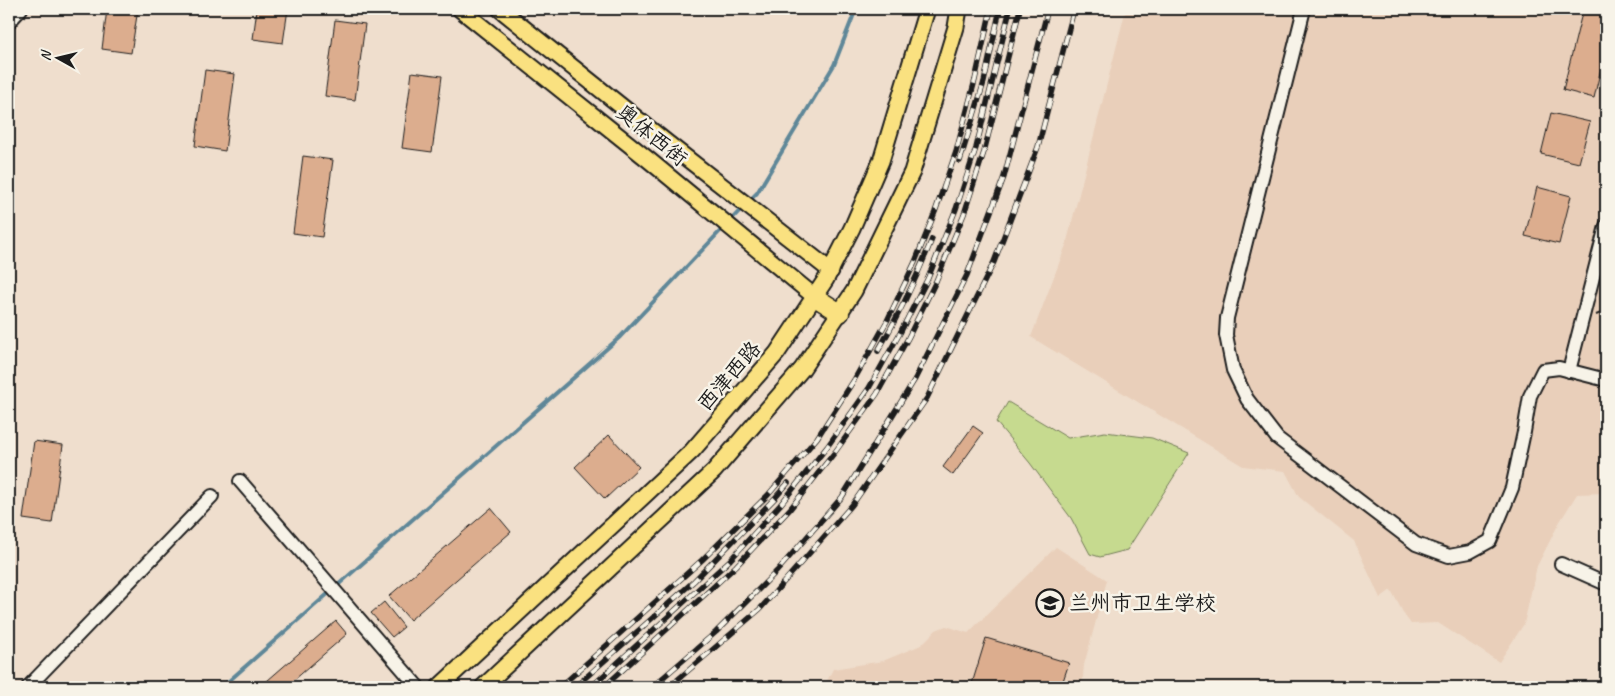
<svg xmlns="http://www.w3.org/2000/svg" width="1615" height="696" font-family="Caveat,'LXGW WenKai TC',sans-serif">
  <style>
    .built { fill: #e9cfba }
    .green { fill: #c6da8f; stroke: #717b56 }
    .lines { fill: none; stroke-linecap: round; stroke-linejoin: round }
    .stream { stroke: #5e8798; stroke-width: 4 }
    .building { fill: #dcad8e; stroke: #1c1c1c }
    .minor-casing { stroke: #1c1c1c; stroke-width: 16 }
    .major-casing { stroke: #1c1c1c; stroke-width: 19 }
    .highway-casing { stroke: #1c1c1c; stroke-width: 21 }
    .path { stroke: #1c1c1c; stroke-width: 2; stroke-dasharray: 5 4; stroke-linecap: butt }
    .minor { stroke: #f7f3e8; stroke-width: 12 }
    .major { stroke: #fae180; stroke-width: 15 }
    .highway { stroke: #fae180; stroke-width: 18 }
    .rail-casing { stroke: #1c1c1c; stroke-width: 5.5 }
    .rail { stroke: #f7f3e8; stroke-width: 4; stroke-dasharray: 11; stroke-linecap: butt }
    .labels { text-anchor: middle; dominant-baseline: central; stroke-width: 5; stroke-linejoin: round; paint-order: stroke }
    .street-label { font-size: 21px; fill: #1c1c1c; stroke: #f7f3e8 }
    .poi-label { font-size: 21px; fill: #1c1c1c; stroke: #f7f3e8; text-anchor: start }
  </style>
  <rect width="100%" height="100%" fill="#efdecd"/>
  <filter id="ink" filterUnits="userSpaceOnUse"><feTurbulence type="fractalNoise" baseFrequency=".02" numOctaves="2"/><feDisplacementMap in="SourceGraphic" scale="10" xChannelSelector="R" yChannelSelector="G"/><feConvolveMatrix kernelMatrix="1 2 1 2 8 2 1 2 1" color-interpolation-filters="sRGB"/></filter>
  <g filter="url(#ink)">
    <g class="built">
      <path d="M1126,9H1606V493L1577,494L1559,523L1537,566L1524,624L1499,662L1438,623L1411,624L1405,616L1391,590L1380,598L1354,541L1299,497L1285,471L1243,466L1031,337L1066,245Z"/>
      <path d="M1056,547L1107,580L1084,665L1082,687H824L833,669L883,661L921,645L936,630L946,626L968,633Z"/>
    </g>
    <path class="green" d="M1008,402L1068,438L1105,432L1152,438L1189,453L1127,550L1100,557L1090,554L1071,518L1030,463L996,422Z"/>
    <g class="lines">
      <g class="stream">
        <path d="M749,201L757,193L834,65L856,9"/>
        <path d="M730,221L744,206"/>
        <path d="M222,687L620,337L725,226"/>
      </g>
    </g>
    <g class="building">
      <path d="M107,9H138L131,53L102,49Z"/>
      <path d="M257,9H288L283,43L253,39Z"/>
      <path d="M1583,9H1606V47L1594,98L1563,90Z"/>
      <path d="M335,20L365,24L355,100L325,96Z"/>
      <path d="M205,70L235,74L225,151L195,146Z"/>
      <path d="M412,72L442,76L432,152L402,148Z"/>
      <path d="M1551,113L1590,122L1579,163L1541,154Z"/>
      <path d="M303,156L333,160L322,237L293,233Z"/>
      <path d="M1537,187L1571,196L1559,244L1525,236Z"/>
      <path d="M973,426L983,433L953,475L943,467Z"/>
      <path d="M609,435L639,467L605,499L575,467Z"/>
      <path d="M34,441L63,445L52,523L23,519Z"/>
      <path d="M491,508L511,532L410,620L389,596Z"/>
      <path d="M384,602L404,627L392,637L371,613Z"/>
      <path d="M336,621L347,634L286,687H260Z"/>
      <path d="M986,638L1069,663L1061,687H971Z"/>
    </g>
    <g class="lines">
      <g class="minor-casing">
        <g id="minor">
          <path d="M1304,9L1227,318L1226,335L1233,370L1247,399L1277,438L1416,544L1449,556L1470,552L1490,541L1512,488L1524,432L1530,396L1543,370L1559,368L1606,380"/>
          <path d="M9,22L21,9"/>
          <path d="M1569,371L1606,226"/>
          <path d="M240,481L418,687"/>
          <path d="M1561,564L1606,584"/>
          <path d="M28,687L212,496"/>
        </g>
      </g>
      <g class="major-casing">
        <g id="major">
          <path d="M460,9L650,161L815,297"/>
          <path d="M500,9L666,142L831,271"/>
          <path d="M439,687L692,451L777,353L826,279L852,228L881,161L927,9"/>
          <path d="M483,687L714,471L802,369L854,291L912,172L956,27L959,9"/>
        </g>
      </g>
      <g class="highway-casing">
        <path id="highway" d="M815,297L840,313"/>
      </g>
      <path class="path" d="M1596,315L1606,311"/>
      <use href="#minor" class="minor"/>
      <use href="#major" class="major"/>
      <use href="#highway" class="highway"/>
      <g class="rail-casing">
        <g id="rail">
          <path d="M960,161L984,82L1000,9"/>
          <path d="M878,351C899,315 917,277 932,239"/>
          <path d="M560,687L702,560L768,495L817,438L854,380L887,321L915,262L935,212L956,152L975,80L991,9"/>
          <path d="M575,687L694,581L775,498L788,483"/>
          <path d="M591,687L730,560L780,505L827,447L869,388L900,333L928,278L956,209L976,148L1010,9"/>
          <path d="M604,687L736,566L790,509L835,452L877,394L908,338L936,281L964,214L984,152L1020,9"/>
          <path d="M652,687L716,632L777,571L842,497L915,379L967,275L1004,177L1048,9"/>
          <path d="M669,687L760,609L852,505L927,398L994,262L1038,147L1074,9"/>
        </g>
      </g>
      <use href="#rail" class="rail"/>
    </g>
  </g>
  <defs>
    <g id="university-ring" transform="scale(1.4375)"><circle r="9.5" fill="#f7f3e8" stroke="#1c1c1c" stroke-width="1.5"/><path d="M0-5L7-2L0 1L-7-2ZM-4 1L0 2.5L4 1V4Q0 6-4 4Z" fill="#1c1c1c"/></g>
  </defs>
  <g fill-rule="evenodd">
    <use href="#university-ring" x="1050" y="603"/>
  </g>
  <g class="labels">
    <g class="street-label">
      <text transform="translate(652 135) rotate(39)">奥体西街</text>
      <text transform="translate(729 376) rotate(-49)">西津西路</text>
    </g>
    <g class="poi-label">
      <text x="1069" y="603">兰州市卫生学校</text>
    </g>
  </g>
  <rect width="1615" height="696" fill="none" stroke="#f7f3e8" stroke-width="30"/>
  <rect x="15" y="15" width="1585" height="666" fill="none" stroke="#1c1c1c" stroke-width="2" filter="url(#ink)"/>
  <g transform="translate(58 58) rotate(278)" stroke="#f7f3e8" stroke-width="4" paint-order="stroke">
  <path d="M0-4L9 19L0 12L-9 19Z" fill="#1c1c1c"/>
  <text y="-8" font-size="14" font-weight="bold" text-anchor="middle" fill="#1c1c1c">N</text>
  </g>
</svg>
